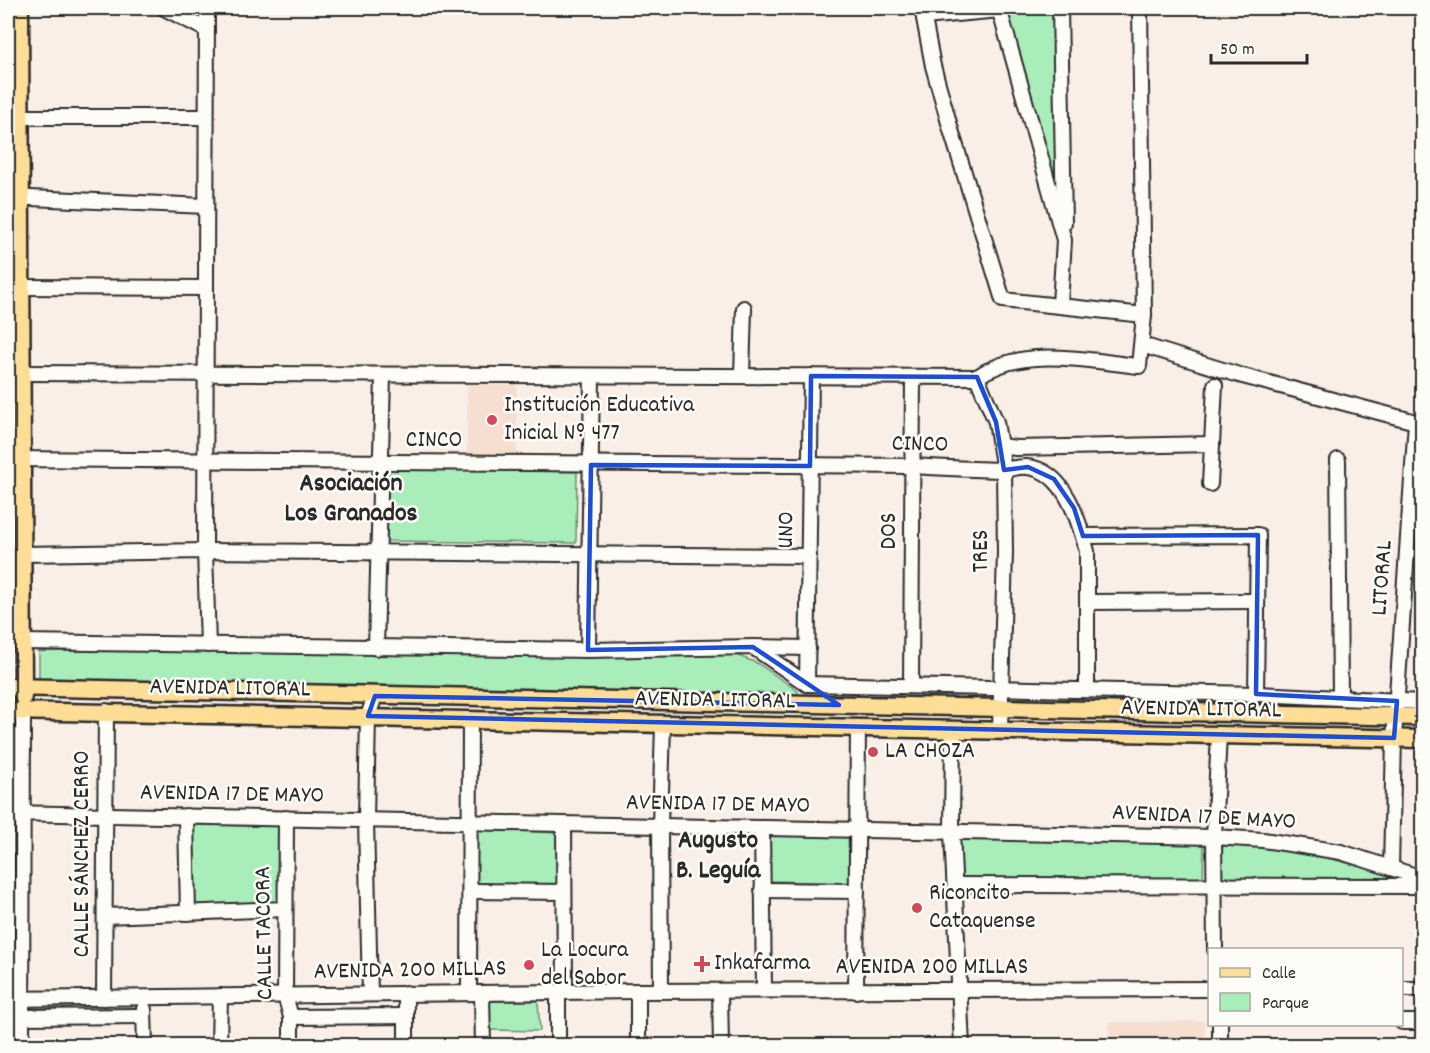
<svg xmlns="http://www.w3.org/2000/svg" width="1430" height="1053" font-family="Dekko,sans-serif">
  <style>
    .built { fill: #f6dfd1 }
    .green { fill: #a9eeba; stroke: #6a8c72; stroke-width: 1.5 }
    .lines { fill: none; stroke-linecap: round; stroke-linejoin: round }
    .minor-casing { stroke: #2b2b2b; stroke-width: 18 }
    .major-casing { stroke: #2b2b2b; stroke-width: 21 }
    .minor { stroke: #fdfcf7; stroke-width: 14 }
    .major { stroke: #fedd96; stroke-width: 16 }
    .marked { fill: none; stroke: #1d4ed8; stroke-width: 4.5; stroke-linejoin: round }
    .poi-dot { fill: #d1495b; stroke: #fdfcf7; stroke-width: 2 }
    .labels { text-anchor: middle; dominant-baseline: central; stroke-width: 5; stroke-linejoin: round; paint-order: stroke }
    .poi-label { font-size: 24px; fill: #2b2b2b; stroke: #fdfcf7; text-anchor: start }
    .street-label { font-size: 24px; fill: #2b2b2b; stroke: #fdfcf7 }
    .neighbourhood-label { font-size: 26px; font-weight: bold; fill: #2b2b2b; stroke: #fdfcf7 }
  </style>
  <rect width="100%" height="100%" fill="#faefe6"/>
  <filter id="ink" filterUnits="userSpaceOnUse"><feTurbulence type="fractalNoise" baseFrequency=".0167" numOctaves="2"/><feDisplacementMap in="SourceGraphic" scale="12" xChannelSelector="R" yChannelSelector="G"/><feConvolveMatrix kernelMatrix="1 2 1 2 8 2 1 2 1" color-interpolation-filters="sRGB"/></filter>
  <g filter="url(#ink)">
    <g class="built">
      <rect x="467" y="385" width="50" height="69"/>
      <path d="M1205,1021V1045H1108L1109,1022Z"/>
    </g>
    <g class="green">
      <path d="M1006,8H1053L1060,162L1059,193L1046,161Z"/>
      <path d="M387,468L577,472L576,543L386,541Z"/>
      <path d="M39,651L736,655L757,663L798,691L797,696L39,681Z"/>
      <path d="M12,723L18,725L17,795L14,796L10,791L9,732Z"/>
      <path d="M13,823L17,825V981L14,986L10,981V825Z"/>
      <path d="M193,825L278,826L279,905L193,904Z"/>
      <path d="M476,828L557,833L558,885L477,883Z"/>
      <path d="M767,833L848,835L850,883L768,881Z"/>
      <path d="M960,837L1204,841L1203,881L962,878Z"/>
      <path d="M1225,845L1287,847L1388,874V879L1221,882V849Z"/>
      <path d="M485,1001H538L540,1031L486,1030Z"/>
    </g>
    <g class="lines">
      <g class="minor-casing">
        <g id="minor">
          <path d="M164,8L207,30"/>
          <path d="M207,8L205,551L208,645"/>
          <path d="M922,8L933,66L951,130L1003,300L1144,315"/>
          <path d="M999,8L1064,240L1060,305"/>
          <path d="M1060,8L1064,223"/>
          <path d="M924,17L1000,10"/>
          <path d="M20,117H205"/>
          <path d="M8,197L206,206"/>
          <path d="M21,287L206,288"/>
          <path d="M1142,345L1239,375L1416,422L1394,738L1391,868"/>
          <path d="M22,373L977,377C1023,345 1088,361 1139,366L1144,315L1140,8"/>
          <path d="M742,375L744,308"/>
          <path d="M977,377L996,422L1004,470L1005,552L1000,730"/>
          <path d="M1001,446L1016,448L1212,444"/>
          <path d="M8,459L913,466C942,468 971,469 1000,470C1009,470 1018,466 1027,467C1065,470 1079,521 1087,551V690"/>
          <path d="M1338,460L1340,698"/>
          <path d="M1210,484L1215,385"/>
          <path d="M1083,536L1258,535L1256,694"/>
          <path d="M23,554L205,551L809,556"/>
          <path d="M1087,602L1257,601"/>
          <path d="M23,642L588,650L753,647L807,684L1256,694L1422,702"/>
          <path d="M753,647L808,648"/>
          <path d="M376,648L383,376"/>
          <path d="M588,650L592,376"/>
          <path d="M807,684L811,376"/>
          <path d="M911,686L913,377"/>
          <path d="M953,730L952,832L962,1046"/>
          <path d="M8,813L1214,837L1263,840L1341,852L1422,878"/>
          <path d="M186,816L188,913"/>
          <path d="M286,818L285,995L291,1017V1046"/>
          <path d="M564,824L565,992"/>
          <path d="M762,828L764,990"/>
          <path d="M955,885L1422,886"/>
          <path d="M762,890L857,891"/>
          <path d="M470,891L564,892"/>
          <path d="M105,916L285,909"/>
          <path d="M1215,950L1214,837L1219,734"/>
          <path d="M1402,989H1422"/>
          <path d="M661,991L660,826L663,725"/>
          <path d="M856,991L858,727"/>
          <path d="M558,992V1046"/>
          <path d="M720,992L721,1046"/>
          <path d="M406,993V1046"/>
          <path d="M469,993L470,719"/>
          <path d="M482,993L483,1046"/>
          <path d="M370,994L366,820L368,716L375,696"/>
          <path d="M104,998L106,711"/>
          <path d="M8,999L638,991L1210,989"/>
          <path d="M144,1009L145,1046"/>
          <path d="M22,1017L144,1016"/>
          <path d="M291,1017L406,1016"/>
          <path d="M1402,1022H1422"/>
          <path d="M1220,1024V1046"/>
          <path d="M22,1046L23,710"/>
          <path d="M219,1046L220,996"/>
          <path d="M638,1046V991"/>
        </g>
      </g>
      <g class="major-casing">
        <g id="major">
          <path d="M20,8L23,697"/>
          <path d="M8,687L1422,717"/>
          <path d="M8,711L1422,739"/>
        </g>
      </g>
      <use href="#minor" class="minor"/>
      <use href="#major" class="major"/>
    </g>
  </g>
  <path class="marked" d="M811,376L977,377L996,422L1004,470L1028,467L1054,479L1074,508L1083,536L1258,535L1256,694L1397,701L1394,738L368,716L375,696L839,705L753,647L588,650L591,465L810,466Z"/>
  <g class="poi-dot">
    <circle cx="492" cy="420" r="6"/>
    <circle cx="873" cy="752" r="6"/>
    <circle cx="917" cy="908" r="6"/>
    <path d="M699 955h6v6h6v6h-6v6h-6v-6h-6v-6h6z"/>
    <circle cx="529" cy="965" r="6"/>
  </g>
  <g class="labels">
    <g class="poi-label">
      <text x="504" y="406">Institución Educativa<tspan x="504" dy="28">Inicial Nº 477</tspan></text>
      <text x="885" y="752">LA CHOZA</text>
      <text x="929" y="894">Riconcito<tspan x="929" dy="28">Cataquense</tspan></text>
      <text x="541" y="951">La Locura<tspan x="541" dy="28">del Sabor</tspan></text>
      <text x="714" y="964">Inkafarma</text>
    </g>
    <g class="street-label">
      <text x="434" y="441">CINCO</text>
      <text transform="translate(920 445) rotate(1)">CINCO</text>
      <text transform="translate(787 530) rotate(-89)">UNO</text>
      <text transform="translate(890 531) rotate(-90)">DOS</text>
      <text transform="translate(982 551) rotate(-90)">TRES</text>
      <text transform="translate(1383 578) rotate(-86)">LITORAL</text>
      <text transform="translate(230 689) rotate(1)">AVENIDA LITORAL</text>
      <text transform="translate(715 701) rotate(1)">AVENIDA LITORAL</text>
      <text transform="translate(1201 710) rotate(1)">AVENIDA LITORAL</text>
      <text transform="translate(232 795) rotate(1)">AVENIDA 17 DE MAYO</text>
      <text transform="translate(718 805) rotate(1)">AVENIDA 17 DE MAYO</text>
      <text transform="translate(1204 818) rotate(3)">AVENIDA 17 DE MAYO</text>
      <text transform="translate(83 854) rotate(-90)">CALLE SÁNCHEZ CERRO</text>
      <text transform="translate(265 933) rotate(-91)">CALLE TACORA</text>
      <text x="932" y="968">AVENIDA 200 MILLAS</text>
      <text transform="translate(410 971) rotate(-1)">AVENIDA 200 MILLAS</text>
    </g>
    <g class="neighbourhood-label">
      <text x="351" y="484">Asociación<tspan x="351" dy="30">Los Granados</tspan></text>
      <text x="718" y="841">Augusto<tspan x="718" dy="30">B. Leguía</tspan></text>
    </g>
  </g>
  <rect width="1430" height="1053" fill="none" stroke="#fdfcf7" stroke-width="30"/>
  <rect x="15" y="15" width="1400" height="1023" fill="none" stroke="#2b2b2b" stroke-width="2" filter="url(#ink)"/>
  <rect x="1208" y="948" width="195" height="78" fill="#fdfcf7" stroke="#a9a8a5" stroke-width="1.5"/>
  <rect x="1220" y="968" width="30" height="9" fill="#fedd96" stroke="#a9a8a5" stroke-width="1.5"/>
  <text x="1262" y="978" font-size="18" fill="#2b2b2b">Calle</text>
  <rect x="1220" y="993" width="30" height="18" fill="#a9eeba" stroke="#a9a8a5" stroke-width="1.5"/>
  <text x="1262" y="1008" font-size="18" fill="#2b2b2b">Parque</text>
  <path d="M1211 54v9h96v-9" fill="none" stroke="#2b2b2b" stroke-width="3"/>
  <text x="1220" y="54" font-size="18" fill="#2b2b2b" stroke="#fdfcf7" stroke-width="4.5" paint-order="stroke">50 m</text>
</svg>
